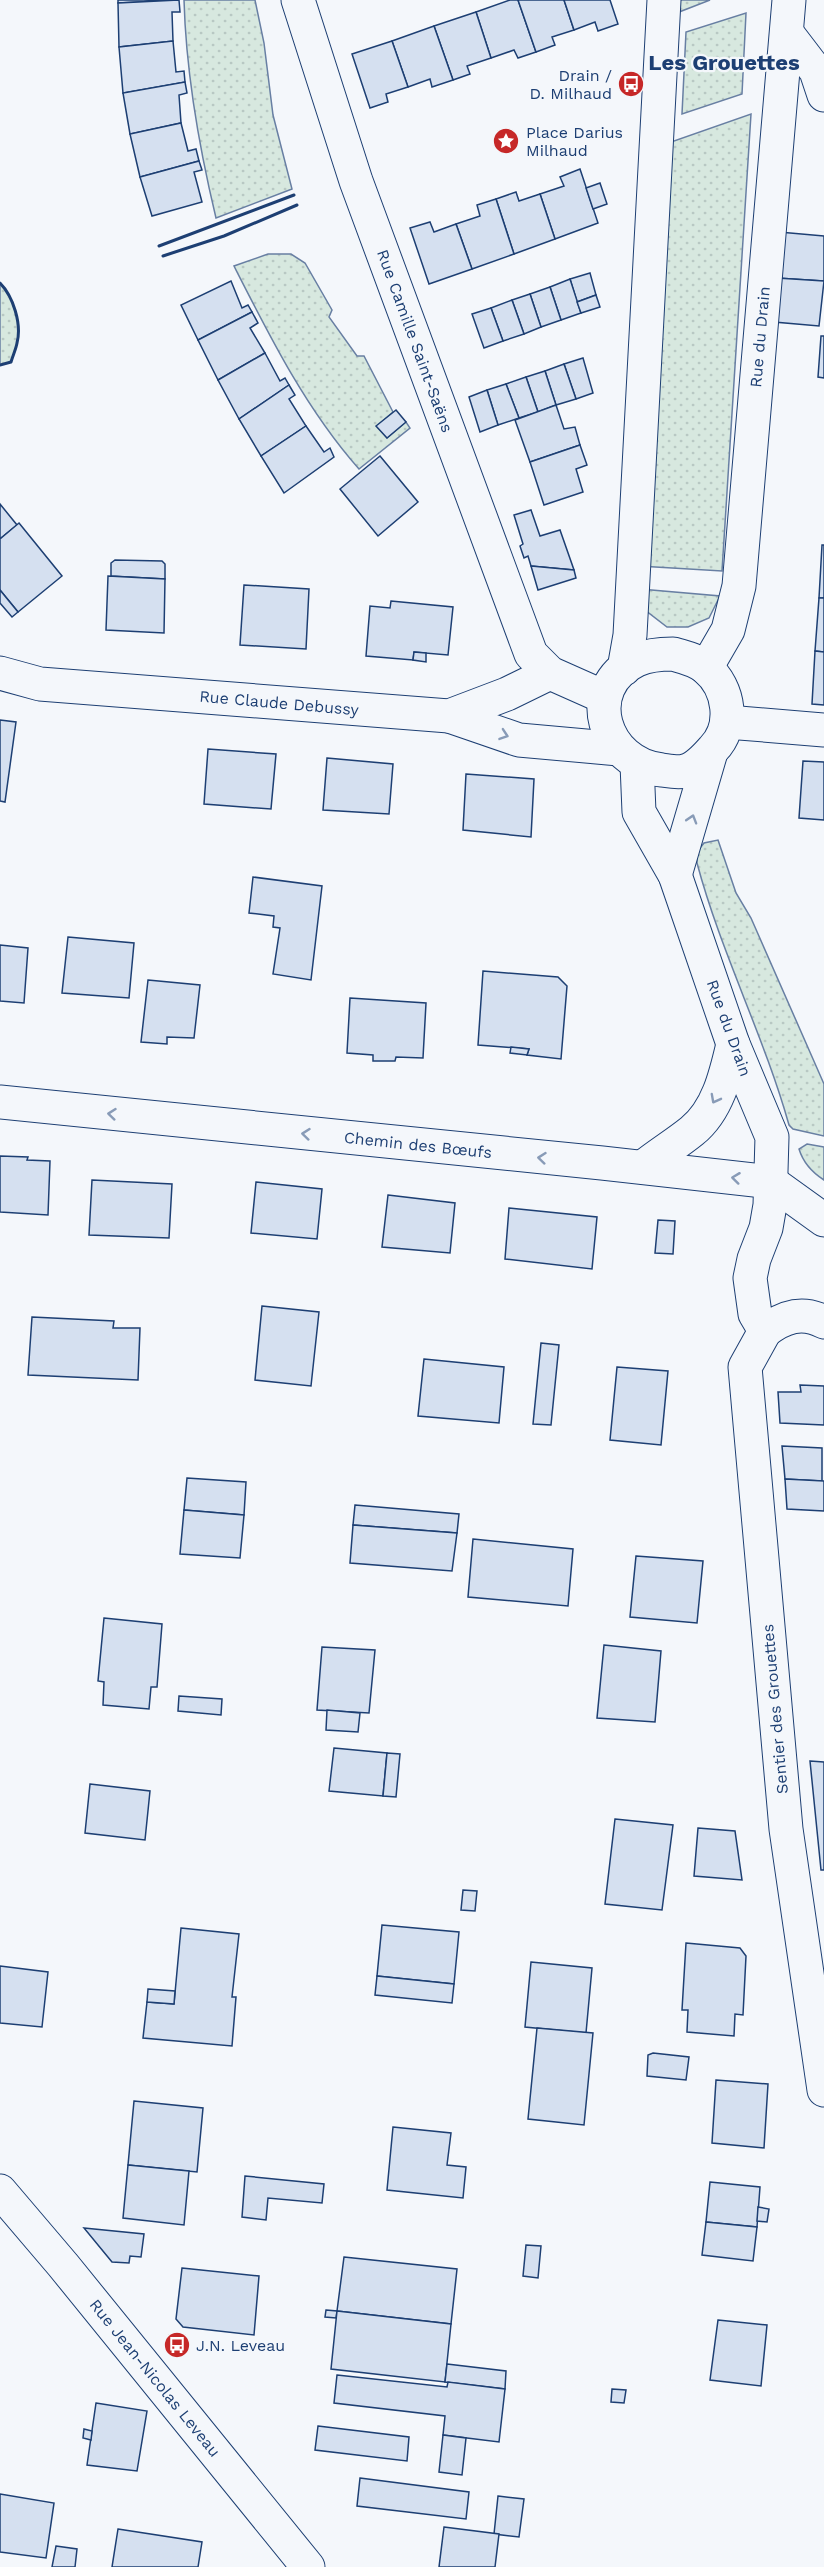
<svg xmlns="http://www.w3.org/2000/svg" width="824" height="2567" font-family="'Work Sans',sans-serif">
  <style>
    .grass { fill: url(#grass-dots); stroke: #687fa3; stroke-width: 1.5 }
    .building { fill: #d5e0f0; stroke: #1d3f73; stroke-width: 1.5 }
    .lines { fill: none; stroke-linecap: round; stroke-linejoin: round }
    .minor-casing { stroke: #1d3f73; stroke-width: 35 }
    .minor { stroke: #f4f7fb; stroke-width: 33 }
    .wall { stroke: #1d3f73; stroke-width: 3 }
    .oneway { stroke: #889bb7 }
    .labels { text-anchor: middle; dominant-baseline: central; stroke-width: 4.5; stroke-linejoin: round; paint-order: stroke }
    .poi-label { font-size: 16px; fill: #1d3f73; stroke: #f4f7fb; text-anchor: start }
    .street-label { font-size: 16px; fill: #1d3f73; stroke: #f4f7fb }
    .district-label { font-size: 22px; font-weight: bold; fill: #1d3f73; stroke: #f4f7fb }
  </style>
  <defs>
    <pattern id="grass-dots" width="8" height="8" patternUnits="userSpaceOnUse" patternTransform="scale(1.5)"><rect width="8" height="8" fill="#d7e8df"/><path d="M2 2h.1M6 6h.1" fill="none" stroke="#b8c8c3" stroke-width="1.8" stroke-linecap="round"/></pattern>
  </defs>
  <rect width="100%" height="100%" fill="#f4f7fb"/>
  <g class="grass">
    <path d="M184,0H255L264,43L273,115L292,189L216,218C199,147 186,73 184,0Z"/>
    <path d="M680,0H710L679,12Z"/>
    <path d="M746,13L742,94L682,114L686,32Z"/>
    <path d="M751,114L722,571L639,566L671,142Z"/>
    <path d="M268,254H291L305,263L332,310L329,317L357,356H364L393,412L377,426L387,438L406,422L410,428L359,469C306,409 270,337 234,266Z"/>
    <path d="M0,283C13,296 22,324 17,343C16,349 13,355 11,362L0,365Z"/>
    <path d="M640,589L720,596L709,618L688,627H667L645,610Z"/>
    <path d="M718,840L736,893L751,918L824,1084V1136L793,1129L789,1125C764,1036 721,953 697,863V852L704,843Z"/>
    <path d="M807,1144L824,1147V1180C813,1173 803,1162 799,1149Z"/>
  </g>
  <g class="building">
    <path d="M118,0H179L118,3Z"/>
    <path d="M179,0L180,12H172L173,41L119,47L118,3Z"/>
    <path d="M510,0H518L536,52L518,58L514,50L491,58L476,12Z"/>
    <path d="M518,0H564L574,30L552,37L555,45L536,52Z"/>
    <path d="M564,0H610L618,24L598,31L595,22L574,30Z"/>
    <path d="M476,12L491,58L467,66L470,74L453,80L434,26Z"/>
    <path d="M434,26L453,80L432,87L430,79L408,87L392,41Z"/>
    <path d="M173,41L176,72L184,71L185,82L123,93L119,47Z"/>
    <path d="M392,41L408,87L386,94L388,102L370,108L352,54Z"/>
    <path d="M185,82L187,93L179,95L181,123L130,134L123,93Z"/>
    <path d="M181,123L188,151L196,149L199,161L140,177L130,134Z"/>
    <path d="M199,161L202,170L194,172L202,202L152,216L140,177Z"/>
    <path d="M580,169L598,223L555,239L540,194L564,186L560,177Z"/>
    <path d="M600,183L607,204L593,209L586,188Z"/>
    <path d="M516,192L519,201L540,194L555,239L514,254L496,199Z"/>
    <path d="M496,199L514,254L472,269L456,224L480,216L477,205Z"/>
    <path d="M430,222L434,232L456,224L472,269L429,284L410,228Z"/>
    <path d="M779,232L824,236V281L777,278Z"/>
    <path d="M590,273L596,295L577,302L570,279Z"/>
    <path d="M777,278L824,281L819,326L774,322Z"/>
    <path d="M570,279L581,313L561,320L550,287Z"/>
    <path d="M231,281L242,308L248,305L252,312L198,340L181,305Z"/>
    <path d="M550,287L561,320L541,327L530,294Z"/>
    <path d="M530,294L541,327L524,334L512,300Z"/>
    <path d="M596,295L600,307L581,313L577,302Z"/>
    <path d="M512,300L524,334L503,341L491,308Z"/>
    <path d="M491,308L503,341L484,348L472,314Z"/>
    <path d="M252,312L258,323L250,328L265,353L218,380L198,340Z"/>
    <path d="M821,336H824V378L818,377Z"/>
    <path d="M265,353L280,381L285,378L289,385L239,419L218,380Z"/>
    <path d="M583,358L593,393L576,399L564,364Z"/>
    <path d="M564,364L576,399L556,405L545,371Z"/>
    <path d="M545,371L556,405L538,412L526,377Z"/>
    <path d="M526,377L538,412L519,418L506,384Z"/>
    <path d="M506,384L519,418L498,425L487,390Z"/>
    <path d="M289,385L295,395L289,399L306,426L261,456L239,419Z"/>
    <path d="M487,390L498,425L480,432L469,397Z"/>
    <path d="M556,405L564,429L575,427L580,445L530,462L515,420Z"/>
    <path d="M396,410L406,422L387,438L376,426Z"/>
    <path d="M306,426L324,452L330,448L334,457L284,493L261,456Z"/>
    <path d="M580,445L587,465L576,469L583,492L544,505L530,462Z"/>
    <path d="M380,456L418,502L378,536L340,489Z"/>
    <path d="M0,504L17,525L0,539Z"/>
    <path d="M531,510L540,536L560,530L574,570L531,566L528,556L524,558L520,546L523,544L514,515Z"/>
    <path d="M19,523L62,576L18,612L0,590V539Z"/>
    <path d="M822,545H824V598H819Z"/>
    <path d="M115,560L162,561L165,564V579L111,576V563Z"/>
    <path d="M531,566L574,570L576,578L538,590Z"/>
    <path d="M108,576L165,579L164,633L106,630Z"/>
    <path d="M244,585L309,589L306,649L240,645Z"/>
    <path d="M0,590L18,612L12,617L0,603Z"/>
    <path d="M819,598H824V652L815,651Z"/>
    <path d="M391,601L453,607L448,655L414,652L413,660L366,656L370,606L390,608Z"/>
    <path d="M815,651L824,652V705L812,704Z"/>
    <path d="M414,652L426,653V662L413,660Z"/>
    <path d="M0,720L16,722L5,802L0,801Z"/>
    <path d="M208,749L276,754L271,809L204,804Z"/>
    <path d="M327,758L393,764L389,814L323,810Z"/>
    <path d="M803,761L824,762V820L799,818Z"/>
    <path d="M466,774L534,779L531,837L463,830Z"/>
    <path d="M253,877L322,886L311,980L273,974L280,928L273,927L274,916L249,913Z"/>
    <path d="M68,937L134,943L129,998L62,993Z"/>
    <path d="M0,945L28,948L24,1003L0,1001Z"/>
    <path d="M483,971L558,977L567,986L561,1059L527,1055L529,1049L478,1045Z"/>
    <path d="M148,980L200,985L194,1038L167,1037V1044L141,1042Z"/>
    <path d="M350,998L426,1003L423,1058L396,1057L395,1061H373V1055L347,1053Z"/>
    <path d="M511,1047L529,1049L527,1055L510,1053Z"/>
    <path d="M0,1156L28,1157L27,1160L50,1161L48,1215L0,1212Z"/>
    <path d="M92,1180L172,1184L169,1238L89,1235Z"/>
    <path d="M256,1182L322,1189L317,1239L251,1233Z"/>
    <path d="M388,1195L455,1203L450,1253L382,1247Z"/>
    <path d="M509,1208L597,1217L592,1269L505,1259Z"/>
    <path d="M658,1220L675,1221L673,1254L655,1253Z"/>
    <path d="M262,1306L319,1312L311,1386L255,1380Z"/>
    <path d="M32,1317L114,1321L113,1328H140L138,1380L28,1375Z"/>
    <path d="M541,1343L559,1345L551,1425L533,1424Z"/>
    <path d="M424,1359L504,1367L499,1423L418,1416Z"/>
    <path d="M617,1367L668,1371L661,1445L610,1440Z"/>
    <path d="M800,1385L824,1386V1425L780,1423L778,1392H801Z"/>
    <path d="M782,1446L822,1448V1481L785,1479Z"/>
    <path d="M187,1478L246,1482L244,1515L184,1510Z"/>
    <path d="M785,1479L824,1481V1511L787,1509Z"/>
    <path d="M355,1505L459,1514L457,1533L353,1525Z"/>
    <path d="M184,1510L244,1515L240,1558L180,1554Z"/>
    <path d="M353,1525L457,1533L452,1571L350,1563Z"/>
    <path d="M473,1539L573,1549L568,1606L468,1597Z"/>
    <path d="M636,1556L703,1561L697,1623L630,1617Z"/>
    <path d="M104,1618L162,1624L157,1687H151L149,1709L103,1705L104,1682L98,1681Z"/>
    <path d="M604,1645L661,1651L655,1722L597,1718Z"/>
    <path d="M322,1647L375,1650L369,1713L317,1710Z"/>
    <path d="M179,1696L222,1699L221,1715L178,1711Z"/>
    <path d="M327,1710L360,1713L358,1732L326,1730Z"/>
    <path d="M334,1748L387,1753L383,1796L329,1791Z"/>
    <path d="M387,1753L400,1754L396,1797L383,1796Z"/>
    <path d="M810,1761L824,1762V1870H821Z"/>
    <path d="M90,1784L150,1791L145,1840L85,1833Z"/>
    <path d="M615,1819L673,1825L662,1910L605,1904Z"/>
    <path d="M698,1828L735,1831L742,1880L694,1876Z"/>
    <path d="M463,1890L477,1891L475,1911L461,1910Z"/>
    <path d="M382,1925L459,1932L454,1984L377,1976Z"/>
    <path d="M181,1928L239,1934L232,1997H236L232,2046L143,2038L147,2002L174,2004Z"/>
    <path d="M686,1943L740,1948L746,1956L743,2015L735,2014L734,2036L687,2032L688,2010H682Z"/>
    <path d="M531,1962L592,1968L586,2033L525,2027Z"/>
    <path d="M0,1966L48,1972L42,2027L0,2023Z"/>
    <path d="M377,1976L454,1984L452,2003L375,1995Z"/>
    <path d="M148,1989L175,1991L174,2004L147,2002Z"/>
    <path d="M537,2028L593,2033L584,2125L528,2119Z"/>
    <path d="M653,2053L689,2057L686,2080L647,2076L648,2055Z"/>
    <path d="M716,2080L768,2084L764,2148L712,2143Z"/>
    <path d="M134,2101L203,2108L197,2172L128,2165Z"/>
    <path d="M393,2127L451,2133L447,2165L466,2167L463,2198L387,2190Z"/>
    <path d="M128,2165L189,2171L184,2225L123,2218Z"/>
    <path d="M245,2176L324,2184L322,2203L268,2198L266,2220L242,2217Z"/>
    <path d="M710,2182L760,2187L757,2227L706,2222Z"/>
    <path d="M758,2207L769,2209L767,2222L757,2221Z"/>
    <path d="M706,2222L757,2227L753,2261L702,2255Z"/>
    <path d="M84,2228L144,2234L141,2257L130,2256L129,2263L112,2262Z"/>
    <path d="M526,2245L541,2246L538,2278L523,2276Z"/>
    <path d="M344,2257L457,2269L451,2324L337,2311Z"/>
    <path d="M182,2268L259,2276L254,2335L183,2327L176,2319Z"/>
    <path d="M326,2310L337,2311L336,2318L325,2317Z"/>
    <path d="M337,2311L451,2324L445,2382L331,2369Z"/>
    <path d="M718,2320L767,2325L761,2386L710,2380Z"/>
    <path d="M447,2364L506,2371L505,2389L445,2382Z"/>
    <path d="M337,2375L447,2387L448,2382L505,2389L499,2442L443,2435L445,2416L334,2403Z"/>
    <path d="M612,2389L626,2390L624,2403L611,2402Z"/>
    <path d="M96,2403L147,2411L137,2471L87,2465Z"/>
    <path d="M318,2426L409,2437L407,2461L315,2450Z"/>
    <path d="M84,2429L92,2431L91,2440L83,2438Z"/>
    <path d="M443,2435L466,2438L462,2475L439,2472Z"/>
    <path d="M360,2478L469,2492L466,2519L357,2506Z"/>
    <path d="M0,2494L54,2503L46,2558L0,2552Z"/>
    <path d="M498,2496L524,2499L519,2537L494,2534Z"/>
    <path d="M444,2527L499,2534L495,2567H439Z"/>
    <path d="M118,2529L202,2542L198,2567H112Z"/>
    <path d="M56,2546L77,2549L75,2567H52Z"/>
  </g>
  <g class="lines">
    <g class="minor-casing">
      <g id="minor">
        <path d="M298,0L356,181L531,654L550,673L604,697"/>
        <path d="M787,33L816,71L824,95"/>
        <path d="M673,654C684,657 697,660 706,668C730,688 735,727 713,749C706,757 696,768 685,771C678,773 669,771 662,770C604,764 579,688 637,660C648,655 660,654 673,654Z"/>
        <path d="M706,668L728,630L739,586L789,0"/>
        <path d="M624,669L630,635L664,0"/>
        <path d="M0,673L40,684L449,716L507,694L550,673"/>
        <path d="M449,716L519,740L619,749"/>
        <path d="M727,722L824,730"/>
        <path d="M637,764L639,812L675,875L733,1044L772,1137L770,1205L766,1228L754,1259L750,1278L755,1314L765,1331C783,1317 802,1310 824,1322"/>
        <path d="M675,875L711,752"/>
        <path d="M0,1102L602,1163L771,1182L824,1220"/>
        <path d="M643,1167C659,1154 676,1144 692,1131C718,1110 726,1074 733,1044"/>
        <path d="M765,1331L745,1367L786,1829L824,2090"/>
        <path d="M0,2191L63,2265L308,2567"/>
      </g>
    </g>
    <use href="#minor" class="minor"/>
    <g class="wall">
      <path d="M159,246L294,195"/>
      <path d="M163,256L224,236L297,205"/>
      <path d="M0,283C13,296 22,324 17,343C16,349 13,355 11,362L0,365"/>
    </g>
  </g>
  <defs><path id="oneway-chevron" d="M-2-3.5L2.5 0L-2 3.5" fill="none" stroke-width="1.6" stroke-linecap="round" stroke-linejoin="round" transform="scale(1.5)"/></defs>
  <g class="oneway">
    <use href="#oneway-chevron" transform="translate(504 735) rotate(19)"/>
    <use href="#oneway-chevron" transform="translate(692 819) rotate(-73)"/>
    <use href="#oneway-chevron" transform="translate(715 1099) rotate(118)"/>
    <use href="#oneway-chevron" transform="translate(112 1114) rotate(-174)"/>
    <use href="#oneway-chevron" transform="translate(306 1134) rotate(-174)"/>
    <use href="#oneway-chevron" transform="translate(542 1158) rotate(-174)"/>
    <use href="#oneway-chevron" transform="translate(736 1178) rotate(-173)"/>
  </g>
  <defs>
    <g id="bus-disc" transform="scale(1.35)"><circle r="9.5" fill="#c62828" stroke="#f4f7fb"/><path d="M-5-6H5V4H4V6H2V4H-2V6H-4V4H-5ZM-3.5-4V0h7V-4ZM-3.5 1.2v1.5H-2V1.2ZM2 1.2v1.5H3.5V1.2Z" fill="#fff"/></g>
    <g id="sight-disc" transform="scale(1.35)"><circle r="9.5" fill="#c62828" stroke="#f4f7fb"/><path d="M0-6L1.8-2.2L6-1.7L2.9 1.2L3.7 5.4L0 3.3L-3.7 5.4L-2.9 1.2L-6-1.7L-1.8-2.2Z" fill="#fff"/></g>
  </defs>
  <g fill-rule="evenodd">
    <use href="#bus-disc" x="631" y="84"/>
    <use href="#sight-disc" x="506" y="141"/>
    <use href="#bus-disc" x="177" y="2345"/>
  </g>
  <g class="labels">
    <g class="poi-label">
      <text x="612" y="75" text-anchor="end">Drain /<tspan x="612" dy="18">D. Milhaud</tspan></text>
      <text x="526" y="132">Place Darius<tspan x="526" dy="18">Milhaud</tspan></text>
      <text x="196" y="2345">J.N. Leveau</text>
    </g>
    <g class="street-label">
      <text transform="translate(760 337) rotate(-85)">Rue du Drain</text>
      <text transform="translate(415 341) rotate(70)">Rue Camille Saint-Saëns</text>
      <text transform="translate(279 703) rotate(5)">Rue Claude Debussy</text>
      <text transform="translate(729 1028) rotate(70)">Rue du Drain</text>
      <text transform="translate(418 1145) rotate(6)">Chemin des Bœufs</text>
      <text transform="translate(775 1709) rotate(-95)">Sentier des Grouettes</text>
      <text transform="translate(155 2378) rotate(51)">Rue Jean-Nicolas Leveau</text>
    </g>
    <g class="district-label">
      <text x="724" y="62">Les Grouettes</text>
    </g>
  </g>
</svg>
